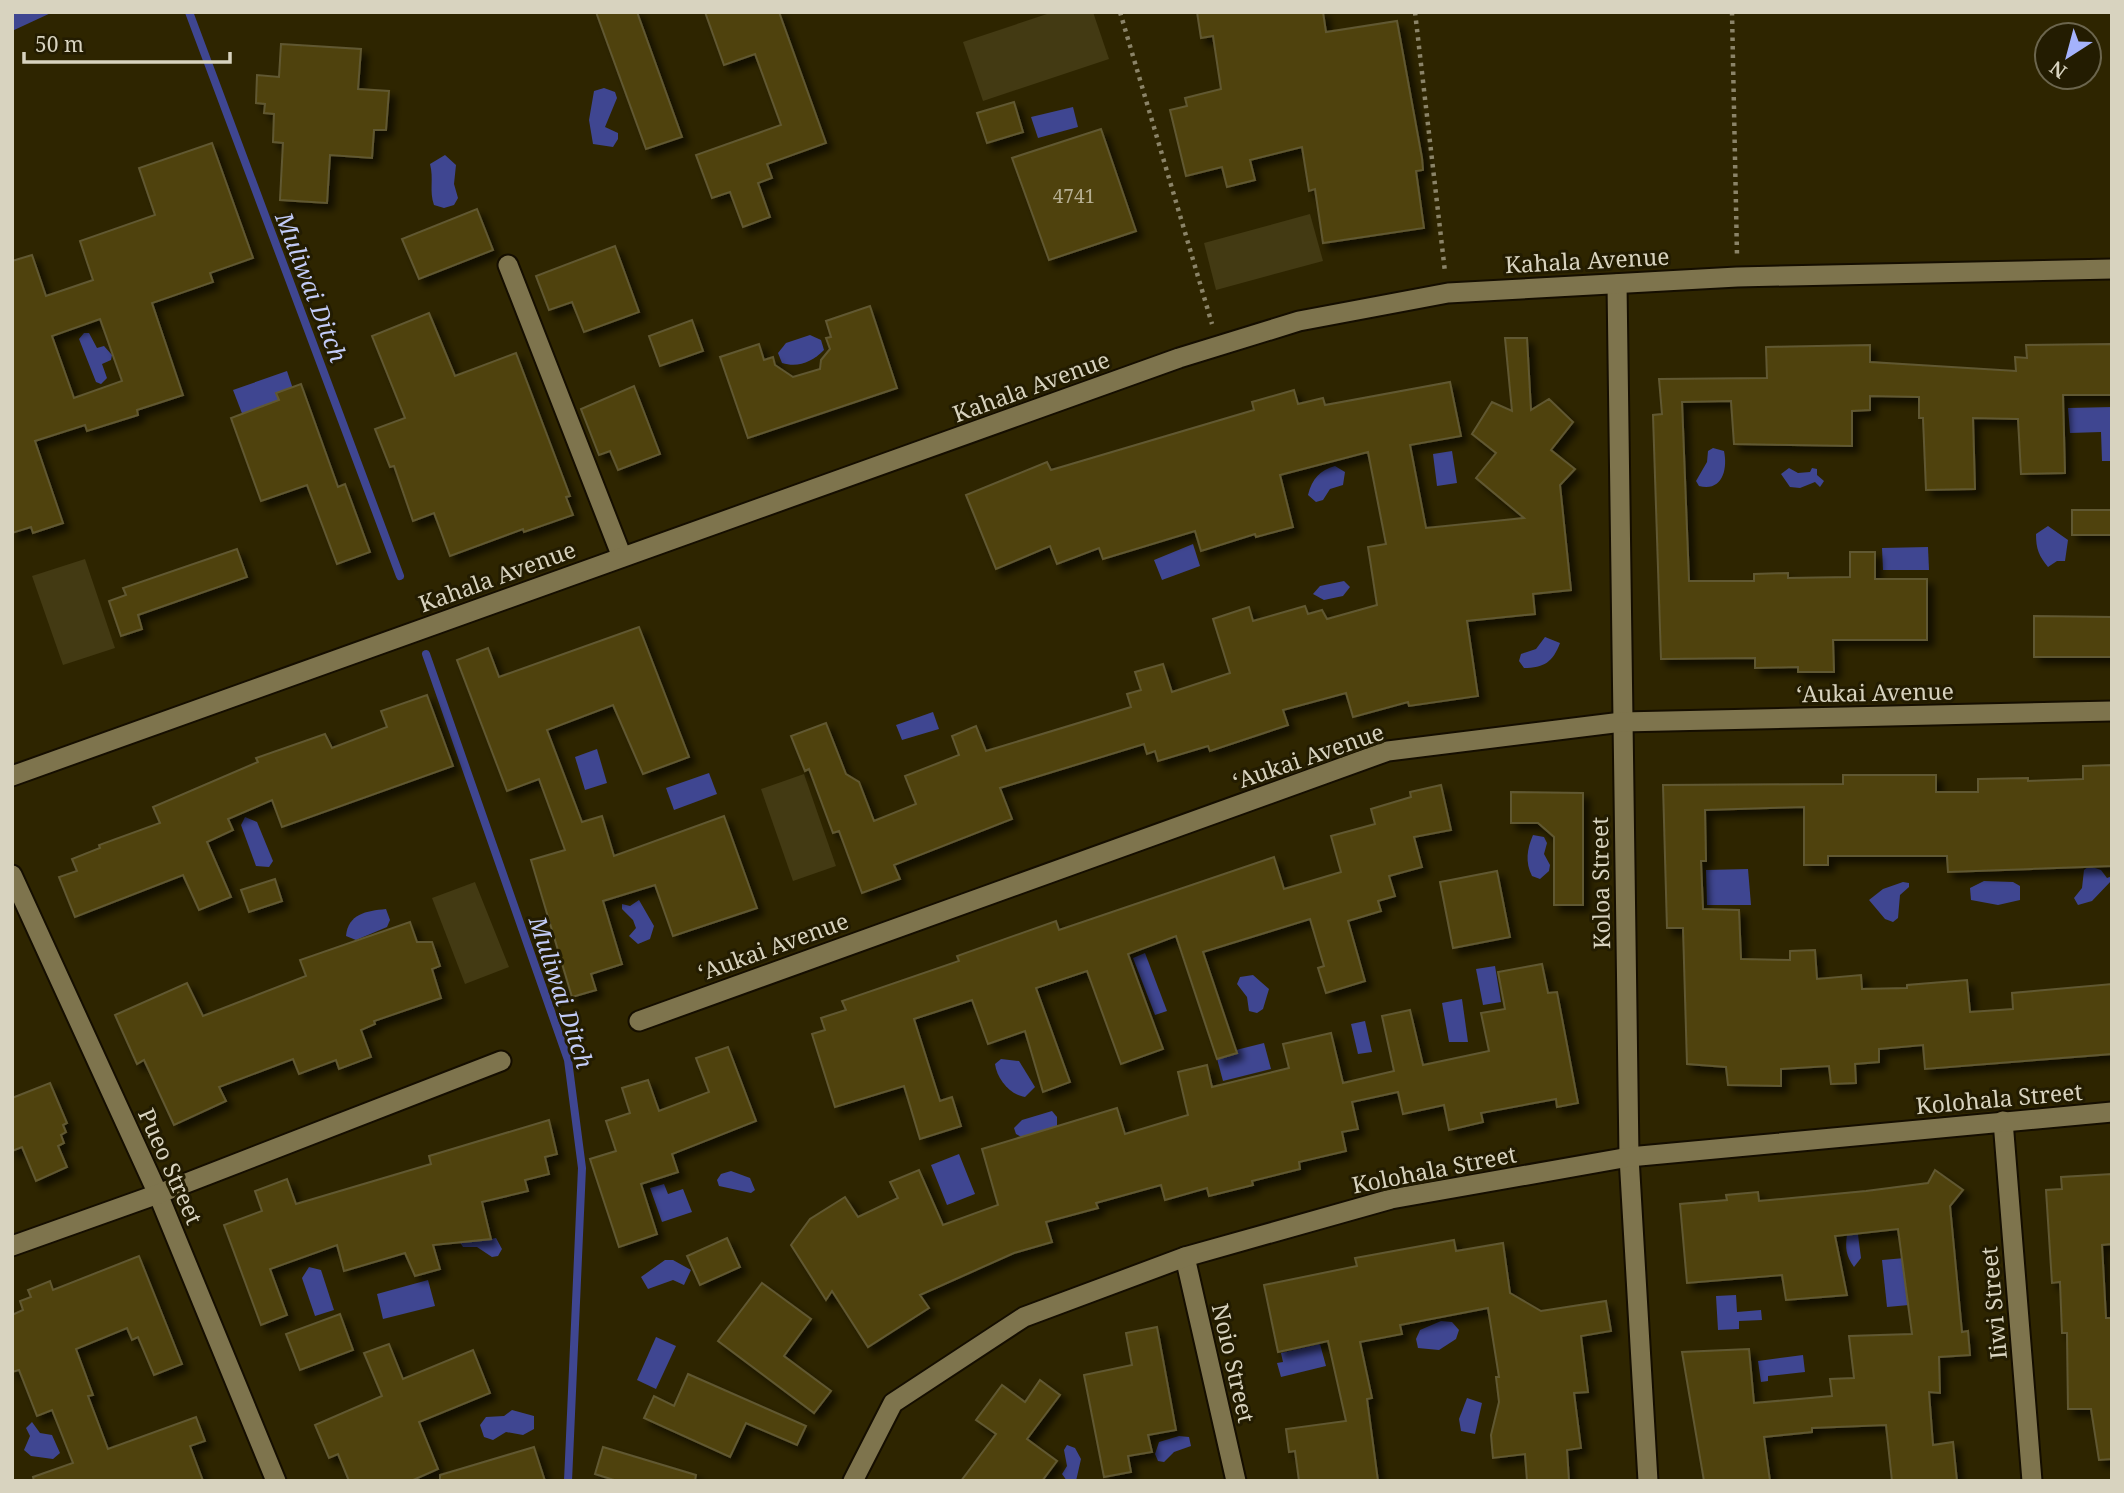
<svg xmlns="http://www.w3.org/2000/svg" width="2124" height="1493" font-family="'Noto Serif',serif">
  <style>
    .green { fill: #433a13 }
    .water { fill: #3f4691 }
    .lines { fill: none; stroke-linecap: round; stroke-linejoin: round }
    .stream { stroke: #3f4691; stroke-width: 8 }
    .building { fill: #50430b; stroke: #615832; stroke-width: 2; fill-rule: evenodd; filter: url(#shadow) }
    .minor-casing { stroke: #150e00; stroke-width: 23 }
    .tertiary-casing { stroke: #150e00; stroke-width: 23 }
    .path { stroke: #8b8468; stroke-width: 4.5; stroke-dasharray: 3.5 5; stroke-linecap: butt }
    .minor { stroke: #7e744d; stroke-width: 19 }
    .tertiary { stroke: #7e744d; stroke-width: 19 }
    .labels { text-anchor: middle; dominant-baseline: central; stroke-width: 6; stroke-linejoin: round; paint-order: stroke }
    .number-label { font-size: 19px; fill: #b6af92 }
    .street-label { font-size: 23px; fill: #d8d3bf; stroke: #231c01 }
    .water-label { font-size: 24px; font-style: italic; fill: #c2cbf6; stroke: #231c01 }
  </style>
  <defs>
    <filter id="shadow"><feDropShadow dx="6" dy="6" stdDeviation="3.5" flood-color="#0009"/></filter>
  </defs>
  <rect width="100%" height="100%" fill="#2e2500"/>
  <g class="green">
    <path d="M1053,12H1093L1109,59L983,101L963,42Z"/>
    <path d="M1310,214L1323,261L1216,290L1204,243Z"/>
    <path d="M85,559L115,648L63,665L32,576Z"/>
    <path d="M804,774L836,866L793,881L761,789Z"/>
    <path d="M475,882L509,967L465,984L432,898Z"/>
  </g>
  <g class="water">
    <path d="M12,12H53L12,31Z"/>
    <path d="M604,88L615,92L617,98L605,127L618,133V139L613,147L593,144L589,120L594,91Z"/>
    <path d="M1073,107L1078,127L1038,138L1031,117Z"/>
    <path d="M445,155L456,165L454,184L458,198L454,205L444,208L434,205C429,191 434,179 430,164Z"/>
    <path d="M84,333H89L97,348L104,346L112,355L111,360L102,364L107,378L101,384L96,382L79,339Z"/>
    <path d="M810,335L821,340L824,350C812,362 798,368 782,363L778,353L786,343Z"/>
    <path d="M287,371L296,398L243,416L233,390Z"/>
    <path d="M2112,407V461H2102L2101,432L2070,433L2068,408Z"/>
    <path d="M1713,448L1724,451C1728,470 1722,492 1699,486L1696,481L1707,462L1708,451Z"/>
    <path d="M1452,451L1457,483L1437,486L1433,454Z"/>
    <path d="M1335,466L1345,472L1343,485L1330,489L1323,500L1316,502L1308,495C1312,479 1320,470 1335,466Z"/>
    <path d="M1789,468L1798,473L1810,472L1812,468L1817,469V475L1824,481L1820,487L1815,482L1800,488L1790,487L1781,474Z"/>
    <path d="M2048,526L2068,540L2065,561H2057L2048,567C2039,556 2036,549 2036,534Z"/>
    <path d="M1193,544L1200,566L1162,580L1154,560Z"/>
    <path d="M1928,547L1929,570H1883L1882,548Z"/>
    <path d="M1344,581L1350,587L1343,596L1324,600L1313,594L1320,586Z"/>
    <path d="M1545,637L1560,643C1553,662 1544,668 1524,668L1519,661L1521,654L1536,649Z"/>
    <path d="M933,712L939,729L902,740L896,725Z"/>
    <path d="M597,749L607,783L585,790L575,757Z"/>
    <path d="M709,773L717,794L674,810L666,788Z"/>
    <path d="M245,817L257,822L273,861L269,867L256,866L241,825Z"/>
    <path d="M1533,835L1544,837L1547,843L1544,854L1550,865L1549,871L1540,879L1532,876C1525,862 1527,849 1533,835Z"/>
    <path d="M2089,866L2101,870L2107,878L2112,876V880L2092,901L2078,905L2074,898L2082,888L2084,870Z"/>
    <path d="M1748,869L1751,905H1707L1706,870Z"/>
    <path d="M1984,881L2013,882L2020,886V900L1998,905L1971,900L1970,888Z"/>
    <path d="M1903,882L1909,883V887L1900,895L1898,918L1893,922L1885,919L1869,900L1883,889Z"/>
    <path d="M639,900L654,926L650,939L638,944L629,936L636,928L633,920L622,909V904L630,906Z"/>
    <path d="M386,909L390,920L387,927L356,940L346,936C348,914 366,911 386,909Z"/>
    <path d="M1145,953L1167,1011L1155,1015L1133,958Z"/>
    <path d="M1495,966L1501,1002L1483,1005L1476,969Z"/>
    <path d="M1253,975L1269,989L1263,1009L1257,1013L1249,1011L1247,997L1237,984L1240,977Z"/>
    <path d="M1462,999L1468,1042H1449L1442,1003Z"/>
    <path d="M1365,1021L1372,1052L1358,1054L1351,1024Z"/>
    <path d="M1264,1043L1271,1069L1223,1081L1216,1055Z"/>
    <path d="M1001,1059L1019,1061L1035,1087L1025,1097C1010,1095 997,1079 995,1064Z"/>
    <path d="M1052,1111L1057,1117V1126L1025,1139L1016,1134L1014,1128L1022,1120Z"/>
    <path d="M959,1154L975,1194L947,1205L931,1165Z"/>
    <path d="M731,1171L750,1178L755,1190L751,1193L719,1186L717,1180L721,1174Z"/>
    <path d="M664,1184L668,1194L683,1189L692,1212L662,1222L650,1188Z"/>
    <path d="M1857,1227L1861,1258L1854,1267C1846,1256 1845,1248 1847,1235Z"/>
    <path d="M476,1231L491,1239L496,1238L502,1249L498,1256L492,1257L477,1247H463L459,1241Z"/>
    <path d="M1905,1258L1909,1305L1887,1307L1882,1260Z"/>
    <path d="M665,1260H673L691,1270L684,1285L673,1280L648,1289L641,1277Z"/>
    <path d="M309,1267L321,1270L334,1310L315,1316L302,1278Z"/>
    <path d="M428,1280L435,1306L383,1319L377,1294Z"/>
    <path d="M1736,1295L1737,1312L1761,1310L1762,1320L1739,1321V1329L1718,1330L1716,1296Z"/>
    <path d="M1441,1321L1452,1322L1459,1330L1456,1339L1439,1350L1418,1348L1416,1339L1420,1330Z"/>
    <path d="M656,1337L676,1346L656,1389L637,1380Z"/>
    <path d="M1320,1344L1326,1366L1281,1377L1277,1363L1283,1362L1281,1353Z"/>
    <path d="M1803,1355L1805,1372L1768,1376V1381L1761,1382L1758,1361Z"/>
    <path d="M1467,1398L1482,1403L1475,1434L1461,1431L1459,1419Z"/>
    <path d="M512,1410L534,1416V1429L523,1435L506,1432L493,1440L484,1437L480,1425L486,1417L504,1416Z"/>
    <path d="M32,1422L40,1433L52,1435L60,1453L53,1459L31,1456L24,1450L30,1436L26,1428Z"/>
    <path d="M1179,1436L1189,1437L1191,1446L1174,1452L1164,1462L1158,1461L1155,1454L1159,1442Z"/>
    <path d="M1067,1445L1075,1448L1081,1459L1076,1481H1067L1062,1474L1067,1466L1064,1450Z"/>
  </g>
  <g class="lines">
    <g class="stream">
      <path d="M189,12L400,576"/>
      <path d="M426,654L568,1060L582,1168L568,1481"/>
    </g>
  </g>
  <g class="building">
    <path d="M596,12H637L682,137L646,149Z"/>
    <path d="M705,12H779L826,143L767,164L772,178L758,183L770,217L743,227L730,192L712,198L696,155L781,125L755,54L724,65Z"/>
    <path d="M1197,12H1323L1326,32L1397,21L1422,158L1423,170L1416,171L1424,228L1323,243L1315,189L1309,191L1302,147L1250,160L1255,180L1227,187L1222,167L1186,176L1170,110L1187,106L1185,98L1221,89L1213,36L1201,38Z"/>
    <path d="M281,44L361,49L358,89L389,91L386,130H374L372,158L330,155L327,203L280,200L283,143L273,142L274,114L264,113L265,104L256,103L257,75L279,77Z"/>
    <path d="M1014,102L1023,132L987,143L977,113Z"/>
    <path d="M1101,129L1136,231L1049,260L1012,158Z"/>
    <path d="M212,143L253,258L210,273L213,282L152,303L183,395L137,410L138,415L87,431L85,425L35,441L63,523L33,533L31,527L12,533V261L32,255L46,296L93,280L80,241L155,215L139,168ZM100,319L122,381L74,398L52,336Z"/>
    <path d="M477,209L493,250L419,279L402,239Z"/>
    <path d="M615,246L639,312L584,332L572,302L549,310L536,276Z"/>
    <path d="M870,306L897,388L748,438L720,357L759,344L764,360L773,357L775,365L793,377L820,369L821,360L830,349L826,338L831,337L826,321Z"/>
    <path d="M429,313L455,376L516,353L570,496L566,497L573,515L524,532L523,529L450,556L434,513L413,521L394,466L390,467L375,429L405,418L372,336Z"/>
    <path d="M692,320L703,351L660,366L649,336Z"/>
    <path d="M1505,338H1527L1531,410L1549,399L1573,422L1551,450L1575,469L1560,485L1571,590L1533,594L1535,614L1467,621L1478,696L1409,706L1408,702L1353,717L1346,693L1283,710L1288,725L1210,751L1208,746L1158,761L1155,751L1147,754L1144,744L1000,788L1012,819L894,865L900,879L862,893L839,831L833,833L809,769L805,771L791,736L826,723L846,774L859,782L874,821L916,804L905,776L959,755L952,736L976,726L986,751L1131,707L1127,694L1141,690L1135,672L1163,664L1172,692L1230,673L1213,619L1249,607L1253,621L1305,606L1308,614L1322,610L1327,619L1377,605L1368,547L1386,544L1368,452L1280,475L1293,527L1256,537L1255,534L1201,551L1195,531L1103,559L1099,548L1057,564L1050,546L996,569L966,495L1047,462L1051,470L1254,410L1252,402L1294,390L1298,404L1323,398L1325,405L1450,382L1461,436L1410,445L1426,528L1524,518L1476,478L1496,453L1472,434L1492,402L1512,411Z"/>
    <path d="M2112,344V395H2063L2065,473L2021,474L2018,419L1973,418L1975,489L1926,490L1923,418H1919V397L1870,396V410L1852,411V446L1734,444L1731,401L1682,402L1689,581H1754V574L1788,573V578L1850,577V552H1875V579H1927V640H1833L1834,672H1798V667L1755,668V658L1661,659L1653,415L1662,414L1659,379L1767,378L1766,347L1870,345V362L2016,371L2015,357L2027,358L2026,345Z"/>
    <path d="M301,384L338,487L345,484L370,552L337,564L307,485L261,501L231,418L279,400L276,393Z"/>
    <path d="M634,386L660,454L618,470L610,451L599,455L581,409Z"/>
    <rect x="2072" y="510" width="40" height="25"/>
    <path d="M237,549L247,577L138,615L142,629L121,636L109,601L126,595L123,588Z"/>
    <path d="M2034,616L2112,617V657H2034Z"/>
    <path d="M639,627L689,757L643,774L613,705L547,730L582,822L602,816L614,856L724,816L757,908L673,936L655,885L603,901L622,964L591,974L596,990L572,997L531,860L565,850L539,779L507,791L457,660L488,648L499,677Z"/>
    <path d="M427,695L453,766L282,827L272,800L228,819L233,830L207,842L231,897L199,910L183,875L75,917L59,877L77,871L72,859L100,848L99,845L160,823L153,807L258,762L256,758L325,734L332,748L387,727L381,711Z"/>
    <path d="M2112,765V866L1948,872L1947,856H1828V865H1804V807L1705,810L1706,861H1701L1703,909L1739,910L1741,959L1790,960V951L1815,950L1817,979L1861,975L1862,989L1907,988V985L1967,980L1970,1012L2013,1009L2012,993L2112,984V1054L1925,1069L1923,1045L1879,1049V1062L1855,1064L1856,1083L1831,1084L1829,1066L1781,1069V1086L1728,1085L1726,1067L1687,1064L1683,928H1667L1663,785L1843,784V775H1936V792H1978V779L2028,778V781L2083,779V766Z"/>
    <path d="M1441,785L1451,830L1414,837L1422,867L1389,876L1395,896L1378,901L1381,911L1348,921L1365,981L1326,993L1318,968L1324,966L1310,919L1203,952L1237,1053L1217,1059L1176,936L1128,954L1163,1049L1121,1064L1087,971L1036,988L1070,1082L1043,1092L1025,1031L988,1044L972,1000L914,1019L940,1101L952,1097L961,1126L920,1139L904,1086L835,1107L812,1034L825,1030L821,1018L846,1010L842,1001L959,961L957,956L1056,921L1059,930L1274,857L1284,889L1341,872L1331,836L1375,824L1371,809L1411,797L1410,792Z"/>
    <path d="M1511,792L1583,793V905H1554V837L1538,823H1511Z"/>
    <path d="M1497,871L1510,937L1453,948L1440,882Z"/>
    <path d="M275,879L282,901L249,912L241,890Z"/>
    <path d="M410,922L417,942H432L440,966L432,969L441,998L374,1021L375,1024L361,1030L371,1057L339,1069L336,1060L299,1074L293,1059L219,1087L226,1101L174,1125L144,1060L137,1064L115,1015L187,983L203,1016L306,976L300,960Z"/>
    <path d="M1542,964L1548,993L1557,992L1578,1103L1557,1107L1556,1099L1481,1113L1483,1122L1449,1130L1444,1105L1403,1114L1398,1092L1352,1102L1358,1129L1342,1132L1346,1151L1299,1162L1300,1169L1252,1181L1253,1185L1209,1196L1207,1188L1165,1200L1161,1185L1096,1203L1098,1208L1046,1222L1052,1242L1014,1253L920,1295L929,1308L868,1347L832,1291L826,1300L791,1245L810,1219L845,1197L858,1217L898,1198L890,1182L919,1170L943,1225L998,1205L982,1149L1117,1108L1125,1134L1188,1115L1178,1072L1207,1065L1212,1087L1289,1068L1283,1044L1331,1033L1343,1083L1394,1071L1382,1016L1410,1010L1423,1065L1489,1051L1481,1013L1505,1009L1498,972Z"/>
    <path d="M728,1047L756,1121L672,1154L678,1172L641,1184L657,1234L619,1247L590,1159L616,1151L606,1121L630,1113L622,1088L648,1080L659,1111L709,1092L696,1058Z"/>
    <path d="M50,1083L67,1123L63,1125L66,1132L61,1135L64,1143L58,1146L67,1167L36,1181L22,1147L12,1151V1098Z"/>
    <path d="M549,1120L557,1154L545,1157L549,1174L525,1180L528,1191L482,1202L491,1239L433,1245L440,1269L415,1276L405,1253L344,1271L337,1245L270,1269L287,1315L261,1325L224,1225L262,1211L255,1191L287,1179L296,1204L431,1164L429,1156Z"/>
    <path d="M1935,1170L1963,1190L1950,1206L1962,1332L1968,1331L1970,1355L1939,1357L1940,1393L1929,1392L1933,1445L1953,1442L1957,1481H1892L1886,1425L1812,1428V1432L1764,1437L1770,1481H1704L1682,1352L1749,1349L1754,1403L1832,1396L1830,1379L1854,1378L1849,1336L1912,1334L1898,1229L1835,1236L1847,1295L1786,1300L1782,1275L1687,1283L1680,1204L1727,1200L1726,1195L1758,1192L1759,1201L1866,1191L1928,1183Z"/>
    <path d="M2112,1174V1244L2102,1245L2106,1318H2112V1459L2099,1460L2091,1409H2068L2067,1333H2062L2060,1282L2052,1283L2046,1190L2062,1189L2061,1177Z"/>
    <path d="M727,1238L740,1267L700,1285L687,1256Z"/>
    <path d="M1454,1240L1456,1251L1503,1243L1510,1293L1541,1311L1606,1301L1611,1331L1581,1336L1588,1392L1574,1393L1581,1448L1567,1450L1569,1481H1527L1525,1454L1493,1458L1491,1435L1499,1402L1496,1377H1499L1488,1308L1400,1325L1402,1334L1360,1342L1372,1398L1367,1399L1378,1481H1299L1295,1451L1289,1452L1286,1429L1346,1421L1328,1341L1278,1352L1264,1285L1357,1266L1355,1258Z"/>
    <path d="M139,1256L182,1364L154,1375L138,1337L132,1340L127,1328L76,1349L93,1395L88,1396L108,1449L196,1417L205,1441L190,1446L203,1481H34L33,1477L73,1463L52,1410L37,1416L19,1370L12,1372V1315L23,1310L20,1301L31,1297L28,1290L50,1281L53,1290Z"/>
    <path d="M762,1283L811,1319L784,1356L831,1391L814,1413L718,1341Z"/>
    <path d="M340,1314L353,1350L300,1370L286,1334Z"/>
    <path d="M1157,1327L1176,1430L1148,1435L1152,1452L1128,1456L1131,1472L1104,1477L1084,1375L1132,1365L1126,1333Z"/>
    <path d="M389,1344L403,1379L473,1350L490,1393L419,1422L438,1469L411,1481H349L338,1454L329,1458L315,1425L382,1396L364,1353Z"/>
    <path d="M688,1374L806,1426L797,1445L746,1423L730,1457L644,1418L654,1396L674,1406Z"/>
    <path d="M1040,1380L1060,1395L1027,1439L1057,1461L1042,1481H961L996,1434L976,1420L1002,1385L1025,1402Z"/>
    <path d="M534,1447L545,1481H440V1475Z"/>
    <path d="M603,1447L696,1475L695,1481H617L595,1474Z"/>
  </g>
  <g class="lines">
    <g class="minor-casing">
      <g id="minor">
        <path d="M508,265L622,557"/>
        <path d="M1617,284L1629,1157L1648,1481"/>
        <path d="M12,875L158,1194L276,1481"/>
        <path d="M639,1021L1388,751L1622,722L2112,711"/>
        <path d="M2003,1121L2032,1481"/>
        <path d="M12,1246L158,1194L501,1061"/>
        <path d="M1185,1257L1236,1481"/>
        <path d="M853,1481L893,1403L1024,1317L1185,1257L1391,1199L1629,1157L2112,1112"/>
      </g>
    </g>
    <g class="tertiary-casing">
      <path id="tertiary" d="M12,776L1179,358L1299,321L1448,293L1737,277L2112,269"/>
    </g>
    <g class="path">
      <path d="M1120,12L1212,324"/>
      <path d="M1415,12L1445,272"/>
      <path d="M1732,12L1737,255"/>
    </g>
    <use href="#minor" class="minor"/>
    <use href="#tertiary" class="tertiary"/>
  </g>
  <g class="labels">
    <g class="number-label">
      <text x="1074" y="196">4741</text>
    </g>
    <g class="street-label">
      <text transform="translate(1587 260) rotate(-3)">Kahala Avenue</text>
      <text transform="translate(1031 386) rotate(-20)">Kahala Avenue</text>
      <text transform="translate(497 576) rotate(-20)">Kahala Avenue</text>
      <text transform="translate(1875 692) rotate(-1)">ʻAukai Avenue</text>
      <text transform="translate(1308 756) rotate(-19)">ʻAukai Avenue</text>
      <text transform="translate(1600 883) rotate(-91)">Koloa Street</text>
      <text transform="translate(773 946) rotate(-20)">ʻAukai Avenue</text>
      <text transform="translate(1999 1098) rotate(-5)">Kolohala Street</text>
      <text transform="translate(171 1166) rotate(66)">Pueo Street</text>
      <text transform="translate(1434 1169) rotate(-11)">Kolohala Street</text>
      <text transform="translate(1993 1303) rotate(-95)">Iiwi Street</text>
      <text transform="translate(1234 1363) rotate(77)">Noio Street</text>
    </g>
    <g class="water-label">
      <text transform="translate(312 287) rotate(69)">Muliwai Ditch</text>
      <text transform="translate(562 992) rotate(72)">Muliwai Ditch</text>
    </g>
  </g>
  <rect width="2124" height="1493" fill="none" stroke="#d8d3bf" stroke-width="28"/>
  <g transform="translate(2068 56) rotate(216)"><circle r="33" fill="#231c01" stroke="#6b654d" stroke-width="2"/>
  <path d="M0-5L12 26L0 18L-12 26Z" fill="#a4b2fc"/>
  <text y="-10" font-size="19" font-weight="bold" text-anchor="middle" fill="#d8d3bf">N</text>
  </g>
  <path d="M24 52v10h206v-10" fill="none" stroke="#d8d3bf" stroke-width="3.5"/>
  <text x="35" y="52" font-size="21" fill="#d8d3bf" stroke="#231c01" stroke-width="5" paint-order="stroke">50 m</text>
</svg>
